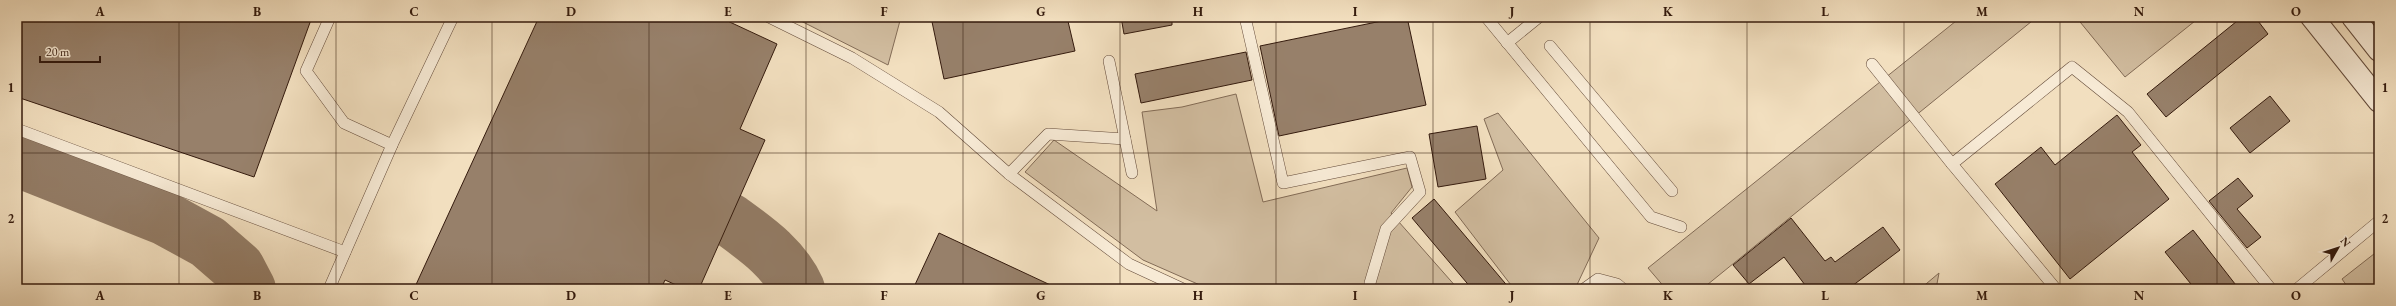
<svg xmlns="http://www.w3.org/2000/svg" width="2396" height="306" font-family="'EB Garamond',serif">
  <style>
    .green { fill: #d2bea1; stroke: #836c57 }
    .lines { fill: none; stroke-linecap: round; stroke-linejoin: round }
    .taxiway { stroke: #937c66; stroke-width: 54 }
    .building { fill: #97806a; stroke: #341a0d }
    .lane-casing { stroke: #644b3a; stroke-width: 12 }
    .street-casing { stroke: #644b3a; stroke-width: 24 }
    .lane { stroke: #f7ead5; stroke-width: 11 }
    .street { stroke: #f7ead5; stroke-width: 22 }
    .grid { fill: none; stroke: #341a0d; stroke-width: 1; stroke-opacity: 0.55 }
    .neatline { fill: none; stroke: #341a0d; stroke-width: 1.5 }
    .grid-label { font-size: 13px; text-anchor: middle; font-weight: bold; fill: #341a0d }
  </style>
  <rect width="100%" height="100%" fill="#f2dfbf"/>
  <filter id="stains"><feTurbulence type="fractalNoise" baseFrequency=".005" numOctaves="4"/><feColorMatrix values="0 0 0 0 .2 0 0 0 0 .09 0 0 0 0 .02 0 0 0 .5 -.17"/></filter>
  <radialGradient id="worn" r=".72"><stop offset=".6" stop-color="#630" stop-opacity="0"/><stop offset="1" stop-color="#630" stop-opacity=".3"/></radialGradient>
  <g class="green">
    <path d="M793,17H901L888,65Z"/>
    <path d="M1961,17H2037L1702,289H1666L1648,268Z"/>
    <path d="M2076,17H2200L2125,77Z"/>
    <path d="M1236,94L1263,202L1407,168L1412,187L1391,213L1458,289H1209L1143,260L1025,172L1054,140L1157,211L1142,112L1182,107Z"/>
    <path d="M1498,113L1599,238L1575,289H1514L1455,212L1503,170L1484,119Z"/>
    <path d="M2379,250V289H2349L2342,279Z"/>
    <path d="M1939,273L1936,289H1920Z"/>
  </g>
  <g class="lines">
    <g class="taxiway">
      <path d="M17,160L166,219L208,242L238,268L249,289"/>
      <path d="M730,220C756,239 784,258 798,289"/>
    </g>
  </g>
  <g class="building">
    <path d="M17,17H312L254,177L17,97Z"/>
    <path d="M539,17H719L777,44L740,129L765,140L699,289H685L665,280L661,289H414Z"/>
    <path d="M931,17H1067L1075,51L944,79Z"/>
    <path d="M1121,17H1172V25L1124,34Z"/>
    <path d="M1401,17H1407L1426,105L1279,136L1260,46Z"/>
    <path d="M2242,17H2255L2268,34L2166,117L2147,94Z"/>
    <path d="M1246,52L1252,80L1141,103L1135,74Z"/>
    <path d="M2270,96L2290,121L2250,153L2230,128Z"/>
    <path d="M2117,115L2141,145L2132,152L2169,199L2070,279L1995,184L2041,147L2055,165Z"/>
    <path d="M1477,126L1486,179L1438,187L1429,134Z"/>
    <path d="M2238,178L2253,196L2237,209L2261,237L2247,248L2209,201Z"/>
    <path d="M1434,199L1510,289H1472L1412,218Z"/>
    <path d="M1791,218L1825,261L1831,257L1835,262L1883,227L1900,250L1848,289H1808L1784,257L1749,284L1733,265Z"/>
    <path d="M2193,230L2239,289H2195L2165,252Z"/>
    <path d="M939,233L1059,289H913Z"/>
  </g>
  <g class="lines">
    <g class="lane-casing">
      <g id="lane">
        <path d="M330,17L306,71L344,123L392,145"/>
        <path d="M769,17L852,58L939,112L1009,174L1129,264L1183,289"/>
        <path d="M1245,17L1283,183L1410,157L1420,192L1386,229L1370,283"/>
        <path d="M1486,17L1651,217L1681,227"/>
        <path d="M1507,43L1539,17"/>
        <path d="M1550,46L1672,191"/>
        <path d="M1109,61L1132,173"/>
        <path d="M1872,64L1952,164"/>
        <path d="M17,129L345,252"/>
        <path d="M1009,174L1048,134L1125,139"/>
        <path d="M329,289L392,145L453,17"/>
        <path d="M1584,289L1598,279L1617,284L1623,289"/>
        <path d="M2056,289L1952,164L2072,67L2128,112L2271,289"/>
        <path d="M2297,289L2379,221"/>
      </g>
    </g>
    <g class="street-casing">
      <g id="street">
        <path d="M2312,17L2379,101"/>
        <path d="M2353,17L2379,50"/>
      </g>
    </g>
    <use href="#lane" class="lane"/>
    <use href="#street" class="street"/>
  </g>
  <path class="grid" d="M179,17V289M336,17V289M492,17V289M649,17V289M806,17V289M963,17V289M1120,17V289M1276,17V289M1433,17V289M1590,17V289M1747,17V289M1904,17V289M2060,17V289M2217,17V289M17,153H2379"/>
  <rect width="2396" height="306" fill="none" stroke="#f2dfbf" stroke-width="44"/>
  <g transform="translate(2338 248) rotate(51)" stroke="#f7ead5" stroke-width="3" paint-order="stroke">
  <path d="M0-3L7 15L0 10L-7 15Z" fill="#341a0d"/>
  <text y="-6" font-size="11" font-weight="bold" text-anchor="middle" fill="#341a0d">N</text>
  </g>
  <path d="M40 56v6h60v-6" fill="none" stroke="#341a0d" stroke-width="2"/>
  <text x="46" y="56" font-size="12" fill="#341a0d" stroke="#f7ead5" stroke-width="3" paint-order="stroke">20 m</text>
  <rect x="22" y="22" width="2352" height="262" class="neatline"/>
  <g class="grid-label">
    <text x="100" y="16">A</text>
    <text x="257" y="16">B</text>
    <text x="414" y="16">C</text>
    <text x="571" y="16">D</text>
    <text x="728" y="16">E</text>
    <text x="884" y="16">F</text>
    <text x="1041" y="16">G</text>
    <text x="1198" y="16">H</text>
    <text x="1355" y="16">I</text>
    <text x="1512" y="16">J</text>
    <text x="1668" y="16">K</text>
    <text x="1825" y="16">L</text>
    <text x="1982" y="16">M</text>
    <text x="2139" y="16">N</text>
    <text x="2296" y="16">O</text>
    <text x="11" y="92">1</text>
    <text x="2385" y="92">1</text>
    <text x="11" y="223">2</text>
    <text x="2385" y="223">2</text>
    <text x="100" y="300">A</text>
    <text x="257" y="300">B</text>
    <text x="414" y="300">C</text>
    <text x="571" y="300">D</text>
    <text x="728" y="300">E</text>
    <text x="884" y="300">F</text>
    <text x="1041" y="300">G</text>
    <text x="1198" y="300">H</text>
    <text x="1355" y="300">I</text>
    <text x="1512" y="300">J</text>
    <text x="1668" y="300">K</text>
    <text x="1825" y="300">L</text>
    <text x="1982" y="300">M</text>
    <text x="2139" y="300">N</text>
    <text x="2296" y="300">O</text>
  </g>
  <rect width="100%" height="100%" filter="url(#stains)"/>
  <rect width="100%" height="100%" fill="url(#worn)"/>
</svg>
